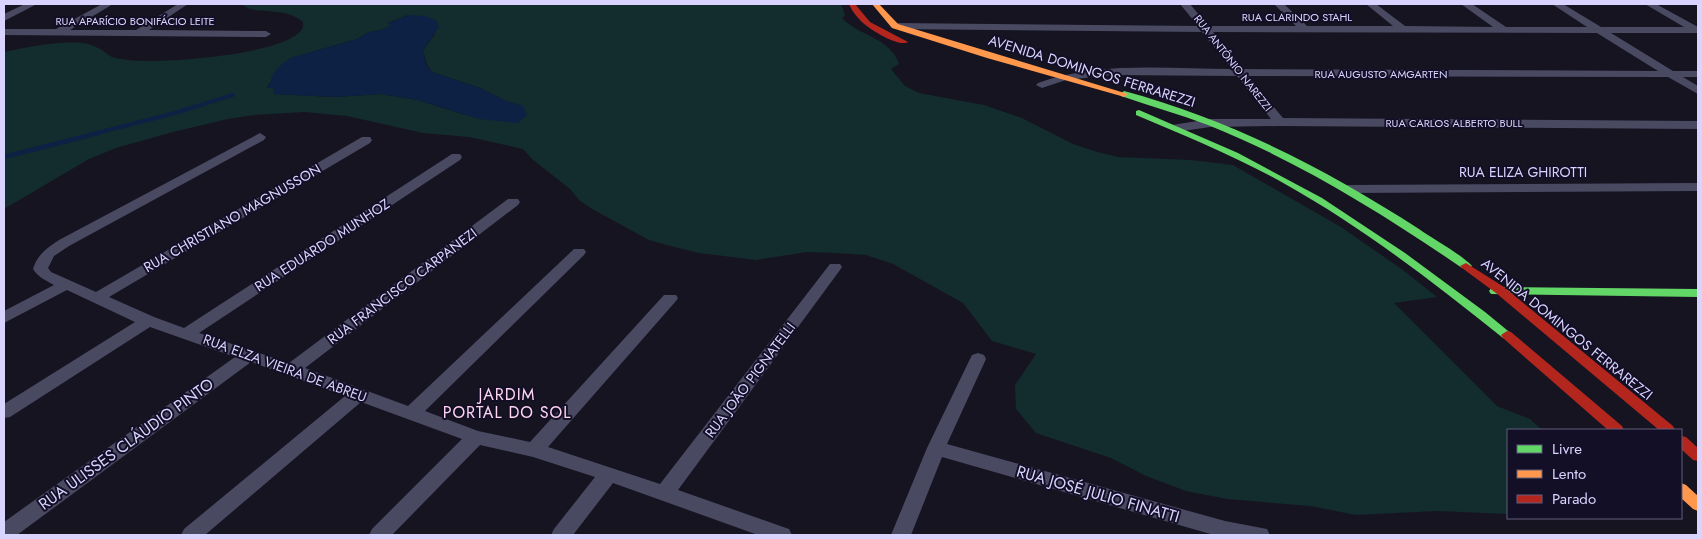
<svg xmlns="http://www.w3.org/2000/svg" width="1702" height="539" font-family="Jost,sans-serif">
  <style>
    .green { fill: #132c2d; fill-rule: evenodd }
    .water { fill: #0d2144 }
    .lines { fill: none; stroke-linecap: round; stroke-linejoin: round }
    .stream-far1 { stroke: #0d2144; stroke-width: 4 }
    .stream { stroke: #0d2144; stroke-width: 4.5 }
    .street { fill: #4a4962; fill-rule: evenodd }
    .fast { fill: #63d668; fill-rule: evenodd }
    .slow { fill: #ff974d; fill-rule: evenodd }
    .jam { fill: #b3261e; fill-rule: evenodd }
    .labels { text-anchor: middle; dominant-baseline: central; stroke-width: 4; stroke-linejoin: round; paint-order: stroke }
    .far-street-label { font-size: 11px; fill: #d9d4ff; stroke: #130f26 }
    .street-label { font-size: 14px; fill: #d9d4ff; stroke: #130f26 }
    .quarter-label { font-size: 16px; letter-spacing: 1px; fill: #ffd6f0; stroke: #130f26 }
    .near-street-label { font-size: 16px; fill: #d9d4ff; stroke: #130f26 }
  </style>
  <rect width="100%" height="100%" fill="#161421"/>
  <path class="green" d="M242,4H841L845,15L842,18C859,36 891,38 899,64L891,69L905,86L919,93L984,105L1022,118L1073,144L1094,151L1118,157L1191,160L1233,165L1341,227L1403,270L1437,297L1394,303L1497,406L1530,419L1542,430H1508V514L1438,511L1356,515L1310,506L1227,499L1186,491L1146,476L1111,458L1036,433L1016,409L1015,385L1036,354L992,341L963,303L893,264L866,255L835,253L807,252L756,260L699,253L674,247L649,240L594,210L580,201L570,189L532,159L523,149L469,137L423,133L347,116L304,112L254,115L228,119L173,132L116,148L89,159L4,209V52C30,47 57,41 83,43C95,45 101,49 110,56C115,59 123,59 129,60C157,64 287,55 302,29C303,28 303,23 303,22C283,5 255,17 242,4ZM408,15L435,34L423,50L427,65L432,72L480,88L506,101L522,106L465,115L418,100L381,94L335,97L275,94L273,88L267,87L291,58L357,39L369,32L381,30L393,25L388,23Z"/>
  <path class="water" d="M408,15L425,16L436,20L439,27L423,50L426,65L432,72L480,88L506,101L523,106L527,115L518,123L479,119L418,100L381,94L335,97L274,94L273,88H266L270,85C271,72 281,64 291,58L357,39L369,32L381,30L392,25L387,24Z"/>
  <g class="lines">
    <path class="stream-far1" d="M93,134L175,113L233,95"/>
    <path class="stream" d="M4,157L98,133"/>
    <g class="street">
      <path d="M25,4H37L4,21V14Z"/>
      <path d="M102,4H113L70,30H136L178,4H188L149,30L266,31L271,34L266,37L4,35V29H56Z"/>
      <path d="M1180,4H1190L1208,26H1296L1274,4H1284L1307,26H1393L1366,4H1376L1405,26L1493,27L1461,4H1472L1506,27H1587L1552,4H1563L1601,27H1684L1645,4H1656L1698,27V33H1611L1673,71H1698V77H1683L1698,86V94L1668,77L1248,76L1283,118L1698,121V129L1280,126L1210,127L1176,132L1170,128L1172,125L1210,119H1271L1237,76L1112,75L1066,80L1042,88L1036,85L1038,83C1099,61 1168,69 1232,69L1202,32L895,29L890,26L895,23L1198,26ZM1213,32L1597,33L1658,71L1243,69Z"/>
      <path d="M260,133L266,137L264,140L69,246L54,256L48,268L51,272L96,292L362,137H370L372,140L370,143L109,297L154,317L184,328L452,154H460L462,157L460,160L199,333L289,363L508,199H518L520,202L518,205L305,368L408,406L574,249H584L586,252L584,255L425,411L478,431L530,442L664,295H676L678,298L676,301L548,447L660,484L830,264H840L842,267L840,270L678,490L789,529L792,535H758L613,483L573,535H551L554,529L595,477L533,457L480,445L392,535H369L372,529L462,439L361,402L205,535H181L184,529L345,396L251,362L17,535H4V522L235,357L150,327L10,417L4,418V404L135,322L67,290L4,323V311L54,285C45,280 38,277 33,269C37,255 47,248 59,240Z"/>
      <path d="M1698,183V191L1347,193L1340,189L1347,185Z"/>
      <path d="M978,353L984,355L986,359L947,444L1225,521L1267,529L1270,535H1214L942,457L911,535H891L927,448L970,359L972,355Z"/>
    </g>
    <g class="fast">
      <path d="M1124,91C1229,119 1328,170 1419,229C1433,239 1461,254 1472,266L1470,268H1462C1382,213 1298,161 1208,125C1179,114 1150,106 1121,96L1120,94Z"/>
      <path d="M1139,110L1238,153L1322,198L1405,253L1485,312L1513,335L1507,339L1503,338C1433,282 1362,227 1285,184C1237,157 1186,136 1136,115V111Z"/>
      <path d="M1495,287L1698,289V297L1491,294L1489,291L1491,288Z"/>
    </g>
    <g class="slow">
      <path d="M872,4H879L898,24L1128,94L1124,97L1121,96L987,58L892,28Z"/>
      <path d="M1681,483L1686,485L1698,496V511L1693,509L1681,498Z"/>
    </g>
    <g class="jam">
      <path d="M849,4H855L870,22L908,42C899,48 867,28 860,20C855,15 851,9 849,4Z"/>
      <path d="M1466,263L1504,287L1673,426L1675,430H1659L1496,293L1462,268L1460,266Z"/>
      <path d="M1507,331L1511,332L1622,426L1624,430H1608L1503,338L1501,335Z"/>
      <path d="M1681,436L1686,437L1698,448V461L1693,460L1681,449Z"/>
    </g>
  </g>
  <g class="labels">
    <g class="far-street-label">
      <text x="1297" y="17">RUA CLARINDO STAHL</text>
      <text x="135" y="21">RUA APARÍCIO BONIFÁCIO LEITE</text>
      <text transform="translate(1233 63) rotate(52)">RUA ANTÔNIO NAREZZI</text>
      <text x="1381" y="74">RUA AUGUSTO AMGARTEN</text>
      <text x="1454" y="123">RUA CARLOS ALBERTO BULL</text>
    </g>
    <g class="street-label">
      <text transform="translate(1092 71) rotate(17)">AVENIDA DOMINGOS FERRAREZZI</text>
      <text x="1523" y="172">RUA ELIZA GHIROTTI</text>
      <text transform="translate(232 218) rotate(-30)">RUA CHRISTIANO MAGNUSSON</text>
      <text transform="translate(322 245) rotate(-33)">RUA EDUARDO MUNHOZ</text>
      <text transform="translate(402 286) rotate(-37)">RUA FRANCISCO CARPANEZI</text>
      <text transform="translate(1567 329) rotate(39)">AVENIDA DOMINGOS FERRAREZZI</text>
      <text transform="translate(285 368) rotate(20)">RUA ELZA VIEIRA DE ABREU</text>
      <text transform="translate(750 380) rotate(-53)">RUA JOÃO PIGNATELLI</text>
    </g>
    <g class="quarter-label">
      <text x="507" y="394">JARDIM<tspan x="507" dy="18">PORTAL DO SOL</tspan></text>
    </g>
    <g class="near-street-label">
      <text transform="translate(126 444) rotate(-36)">RUA ULISSES CLÁUDIO PINTO</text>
      <text transform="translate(1098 494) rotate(16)">RUA JOSÉ JULIO FINATTI</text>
    </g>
  </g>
  <rect width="1702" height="539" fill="none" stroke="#d9d4ff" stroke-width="10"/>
  <rect x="1507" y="429" width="175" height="90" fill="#130f26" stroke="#625e7d"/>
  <rect x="1517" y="445" width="25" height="8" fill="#63d668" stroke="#625e7d"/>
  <text x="1552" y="454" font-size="15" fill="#d9d4ff">Livre</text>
  <rect x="1517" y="470" width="25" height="8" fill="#ff974d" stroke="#625e7d"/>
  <text x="1552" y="479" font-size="15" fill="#d9d4ff">Lento</text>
  <rect x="1517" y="495" width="25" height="8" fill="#b3261e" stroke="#625e7d"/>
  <text x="1552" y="504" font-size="15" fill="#d9d4ff">Parado</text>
</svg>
